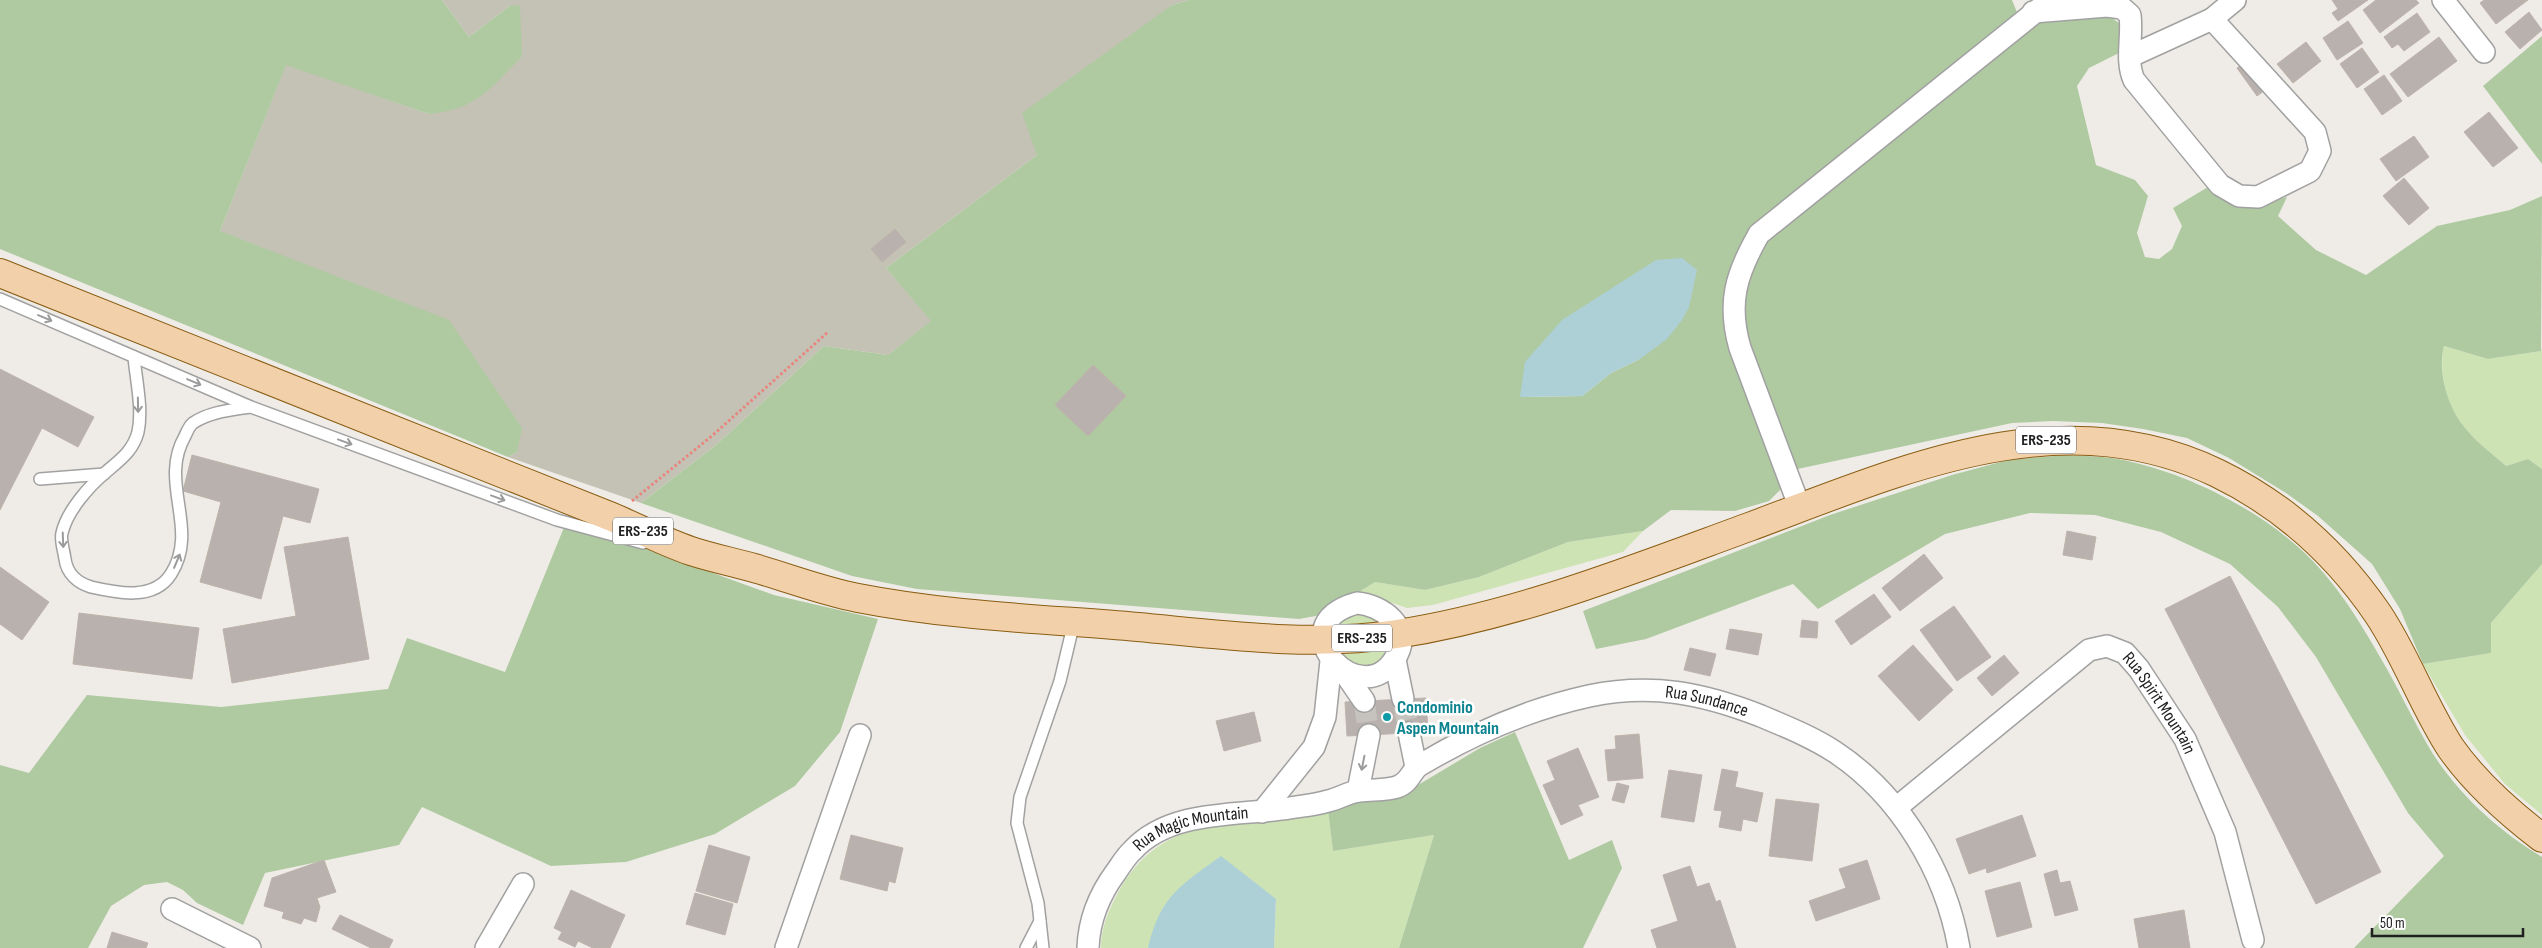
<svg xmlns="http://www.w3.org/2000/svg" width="2542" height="948" font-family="'Sofia Sans Condensed',sans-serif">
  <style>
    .construction { fill: #c3c2b4 }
    .grass { fill: #cde3b4 }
    .forest { fill: #afcaa1; fill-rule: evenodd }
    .water { fill: #add0d7 }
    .building { fill: #b8b1ad; stroke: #bfb3ab }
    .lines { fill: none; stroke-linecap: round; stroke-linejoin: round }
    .street-tunnel { stroke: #c6c3bf; stroke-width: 21; stroke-dasharray: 21 11; stroke-linecap: butt }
    .lane-casing { stroke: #a1a1a1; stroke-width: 14 }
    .street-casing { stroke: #a1a1a1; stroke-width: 24 }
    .primary-casing { stroke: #8a5d12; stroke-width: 30 }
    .path { stroke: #ea847e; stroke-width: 3; stroke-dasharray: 2.5 2.5; stroke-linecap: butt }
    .lane { stroke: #fff; stroke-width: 11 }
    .street { stroke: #fff; stroke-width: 21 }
    .primary { stroke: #f1d0aa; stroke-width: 28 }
    .oneway { stroke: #9b9b9b }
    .culture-dot { fill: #0f9aa8; stroke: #fff; stroke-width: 2 }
    .labels { text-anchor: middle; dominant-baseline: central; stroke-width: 5; stroke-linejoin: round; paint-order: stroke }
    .shield { fill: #fff; stroke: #636363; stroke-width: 1 }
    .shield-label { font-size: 16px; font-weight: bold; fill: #202020 }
    .street-label { font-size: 18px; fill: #202020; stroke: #fff }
    .culture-label { font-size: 18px; font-weight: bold; fill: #0d838f; stroke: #fff; text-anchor: start }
  </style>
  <rect width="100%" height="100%" fill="#efece7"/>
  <path class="construction" d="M442,0H1189L1172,5L1037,155L886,268L932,321L888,355L824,346L716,445L641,503L508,457L517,452L220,231L286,64L429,114L511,5L469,37Z"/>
  <g class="grass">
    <path d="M2444,346L2488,359L2541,351L2542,348V469L2528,459L2506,466C2493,454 2477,443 2466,429C2447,408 2438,373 2444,346Z"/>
    <path d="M1643,531L1623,552L1433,605L1407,608L1372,596L1339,602L1375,582L1425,590L1479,577L1568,542Z"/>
    <path d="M2542,564V815L2505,784L2465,735L2423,664L2491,653V623Z"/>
    <path d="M1355,610L1385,622L1333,625Z"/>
    <path d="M1389,647C1372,676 1358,667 1335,651Z"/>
    <path d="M1328,810L1333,851L1434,835L1399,948H1274L1276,899L1148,948H1101C1101,927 1109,909 1119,891C1160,819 1219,826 1291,819C1303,818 1316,813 1328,810Z"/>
  </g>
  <g class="forest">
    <path d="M0,0H442L469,37L511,5L520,6L522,56C491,88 476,110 429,114L286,65L220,231L449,320L522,428L517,452L508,457L0,249Z"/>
    <path d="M1189,0H2012L2018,15L1756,231L1730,297L1784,486L1769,501L1735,511L1671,510L1643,531L1568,542L1479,577L1425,590L1375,582L1321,615L1299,619L917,589L852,576L641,503L716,445L824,346L888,355L931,321L886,268L1037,155L1022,113L1172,5ZM1640,359L1611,373L1582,396L1521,397Z"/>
    <path d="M2103,15L2112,18L2119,23L2121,52L2089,68L2077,86L2096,165L2135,180L2148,196L2137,233L2145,257L2159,259L2172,249L2182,226L2173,208L2213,184L2256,205L2287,197L2278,216L2316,250L2366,275L2437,226L2510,210L2542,196L2541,351L2488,359L2444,346C2437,372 2448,409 2466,429C2477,443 2493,454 2506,466L2528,459L2542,469V564L2491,623V653L2423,664L2400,609L2372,564L2318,516L2286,493L2229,458L2187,438L2143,429L2102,423L2053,421L2012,423L1793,470L1739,321L1744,278L1765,240L2037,21Z"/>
    <path d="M2542,36V164L2483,86Z"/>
    <path d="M2065,455C2082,456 2101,456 2118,459C2188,472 2273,515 2321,570C2344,596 2363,627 2380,657C2399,689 2414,723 2433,754C2461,797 2499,831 2542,857V948H2354L2444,856L2408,813L2316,657L2278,607L2230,564L2161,532L2095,515L2030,513L1945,534L1818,609L1793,584L1646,639L1596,649L1583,611L1830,515L1952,475L2008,460Z"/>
    <path d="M567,520L774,595L878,619L840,732L795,786L715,834L626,862L551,866L422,807L399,845L265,873L243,925L197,903L183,890L167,882L144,885L111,906L88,948H0V765L29,773L87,695L221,707L388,689L407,638L505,672Z"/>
    <path d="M1515,732L1569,860L1612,840L1622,868L1583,948H1399L1434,835L1333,851L1328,810L1408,791L1480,748Z"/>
  </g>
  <g class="water">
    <path d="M1682,258L1697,270L1689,307L1682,320L1667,339L1640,359L1611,373L1582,396L1520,397L1525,362L1562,320L1656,260Z"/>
    <path d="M1221,856L1276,899L1274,948H1148C1160,896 1181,885 1221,856Z"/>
  </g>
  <g class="building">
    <path d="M2332,0H2368L2338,21L2332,13L2338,9Z"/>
    <path d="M2376,0H2416L2419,3L2380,33L2363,10Z"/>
    <path d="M2484,0H2528L2496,24L2480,3Z"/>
    <path d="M2529,12L2542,30L2520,49L2505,32Z"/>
    <path d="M2417,13L2430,32L2404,51L2398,44L2392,48L2384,37Z"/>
    <path d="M2348,21L2363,43L2337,60L2323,38Z"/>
    <path d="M2439,37L2457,61L2408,97L2390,74Z"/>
    <path d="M2306,42L2321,61L2293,83L2277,64Z"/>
    <path d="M2362,48L2379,72L2357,88L2340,64Z"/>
    <path d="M2245,62L2265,90L2257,96L2237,68Z"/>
    <path d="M2384,75L2402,101L2382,115L2364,89Z"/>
    <path d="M2489,112L2518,148L2493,167L2464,132Z"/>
    <path d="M2414,136L2429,157L2396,181L2380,159Z"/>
    <path d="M2404,178L2429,208L2409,225L2383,196Z"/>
    <path d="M895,229L906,242L882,262L871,249Z"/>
    <path d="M1093,365L1126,396L1088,436L1055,405Z"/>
    <path d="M0,369L94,417L78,447L42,428L0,510Z"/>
    <path d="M192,455L319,489L310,523L283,516L261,599L200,582L221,502L183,491Z"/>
    <path d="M2067,531L2096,537L2092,560L2063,555Z"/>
    <path d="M348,537L369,659L232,683L223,629L296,616L284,547Z"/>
    <path d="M1924,554L1943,578L1900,611L1882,588Z"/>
    <path d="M0,567L49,602L22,640L0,624Z"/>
    <path d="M2230,576L2381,872L2316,904L2165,609Z"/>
    <path d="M1874,594L1891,617L1851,645L1835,621Z"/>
    <path d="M1954,606L1991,657L1957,681L1920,630Z"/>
    <path d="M79,613L199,628L192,679L73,664Z"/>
    <path d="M1802,620L1818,622L1817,638L1800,637Z"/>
    <path d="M1730,629L1762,634L1758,655L1726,649Z"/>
    <path d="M1913,645L1953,690L1919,721L1878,676Z"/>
    <path d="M1690,648L1716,654L1710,676L1684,670Z"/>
    <path d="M2004,655L2019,673L1992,696L1977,678Z"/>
    <path d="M1426,698L1428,732L1347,736L1345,702Z"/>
    <path d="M1254,712L1261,741L1224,751L1216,721Z"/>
    <path d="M1639,734L1643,778L1608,781L1605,750L1616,749L1615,736Z"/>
    <path d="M1578,748L1599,797L1578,805L1583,815L1561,825L1543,785L1555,780L1547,761Z"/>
    <path d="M1722,769L1738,772L1735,787L1763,793L1757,822L1743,819L1741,831L1719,827L1722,811L1714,810Z"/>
    <path d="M1669,770L1702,775L1694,822L1661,817Z"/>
    <path d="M1617,783L1629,786L1624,803L1612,800Z"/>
    <path d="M1776,799L1819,804L1812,861L1769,856Z"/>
    <path d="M2022,815L2036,856L1987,873L1986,868L1969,874L1956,839Z"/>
    <path d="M851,835L903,848L895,883L889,881L887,891L840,879Z"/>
    <path d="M709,845L750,857L737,903L696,891Z"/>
    <path d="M324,860L336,892L317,898L320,907L316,922L304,918L301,924L282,918L284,912L264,906L272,878Z"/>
    <path d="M1867,860L1880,899L1816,921L1809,901L1846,888L1839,869Z"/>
    <path d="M1690,866L1697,887L1709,883L1716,902L1720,900L1736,948H1657L1651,930L1678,921L1663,875Z"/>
    <path d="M2057,870L2060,883L2070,881L2078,910L2055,916L2044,874Z"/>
    <path d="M2020,882L2032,927L1997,937L1985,891Z"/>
    <path d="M571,890L625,915L610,948H593L578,941L575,947L558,939L562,932L554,928Z"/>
    <path d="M695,893L733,904L725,935L686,924Z"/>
    <path d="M2184,910L2190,948H2139L2134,919Z"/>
    <path d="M340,915L393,940L389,948H371L332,929Z"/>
    <path d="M112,932L148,943L146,948H107Z"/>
  </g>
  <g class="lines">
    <g class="street-tunnel">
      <path d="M1403,699L1409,733"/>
      <path d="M1364,701L1369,735"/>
    </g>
    <g class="lane-casing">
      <g id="lane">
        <path d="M0,299L251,407L557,520L643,543"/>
        <path d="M134,357C136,380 143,409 138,432C133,451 120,460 106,472C89,486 67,511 62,533C60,540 64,551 65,559C67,574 78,583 91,587C117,593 154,601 171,574C200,528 158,483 185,436C187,432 189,426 193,423C209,412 231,410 250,407"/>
        <path d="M40,479L104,474"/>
        <path d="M1040,921L1043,948"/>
        <path d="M1026,948L1040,921L1038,903L1017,823L1020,797L1060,681L1074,622"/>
      </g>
    </g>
    <g class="street-casing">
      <g id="street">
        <path d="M2443,0L2484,52"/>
        <path d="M2033,12L2107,6L2122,8L2130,15C2133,36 2125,60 2134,80L2220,185L2239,196L2258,197L2310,171L2320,151L2315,132L2212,19L2131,56"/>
        <path d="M2212,19L2235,0"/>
        <path d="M1800,508L1740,348C1727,303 1736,274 1759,234L2044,5"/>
        <path d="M1357,603C1382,605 1412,627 1397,655C1365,718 1274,626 1357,603Z"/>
        <path d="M1395,660L1403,699"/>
        <path d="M1344,672L1364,701"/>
        <path d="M1409,733L1416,767"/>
        <path d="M1358,791L1369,735"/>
        <path id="s1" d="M1896,808L2089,650L2107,646L2125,653L2139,669L2185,739L2225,832L2253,940"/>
        <path d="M1262,812L1314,747L1325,717L1331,661"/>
        <path d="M172,909L250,948"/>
        <path d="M486,948L523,884"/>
        <path d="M786,948L860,735"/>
        <path id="s2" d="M1088,948C1089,919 1099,895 1116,872C1121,865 1126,856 1133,850C1171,809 1239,816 1290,808C1302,806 1316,805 1328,801C1338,799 1349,792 1359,791C1372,789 1385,791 1397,787C1411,782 1411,770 1420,765C1472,734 1530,709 1589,696C1652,683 1702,693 1761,716C1787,727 1812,737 1835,752C1900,795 1946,872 1959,948"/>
      </g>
    </g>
    <g class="primary-casing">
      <path id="primary" d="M0,273L612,517C638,528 664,542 691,551C712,558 733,562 754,568C789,578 822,591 858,598C950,616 1045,619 1138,627C1224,635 1311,647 1397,634C1519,615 1634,569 1749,527C1900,471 2059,397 2217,473C2283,505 2337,554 2378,614C2406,656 2423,705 2450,747C2475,783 2508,812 2542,838"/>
    </g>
    <path class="path" d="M632,501L713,435L828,332"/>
    <use href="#lane" class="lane"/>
    <use href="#street" class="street"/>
    <use href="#primary" class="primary"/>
  </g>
  <defs><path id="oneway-shaft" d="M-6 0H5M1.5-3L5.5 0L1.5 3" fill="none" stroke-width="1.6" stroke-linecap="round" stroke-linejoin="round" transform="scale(1.25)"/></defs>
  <g class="oneway">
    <use href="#oneway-shaft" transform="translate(45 318) rotate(23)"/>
    <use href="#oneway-shaft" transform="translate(194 382) rotate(23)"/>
    <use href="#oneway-shaft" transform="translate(138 405) rotate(89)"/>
    <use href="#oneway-shaft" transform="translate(345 442) rotate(20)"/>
    <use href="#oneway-shaft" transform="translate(498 498) rotate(20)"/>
    <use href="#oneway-shaft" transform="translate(63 540) rotate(88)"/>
    <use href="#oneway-shaft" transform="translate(177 561) rotate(-67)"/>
    <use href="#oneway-shaft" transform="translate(1363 763) rotate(101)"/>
  </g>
  <circle class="culture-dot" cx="1387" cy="717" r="5"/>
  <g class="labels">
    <g class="shield">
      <rect x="2016" y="426.5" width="60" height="27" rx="4"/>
      <rect x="613" y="517.5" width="60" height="27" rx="4"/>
      <rect x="1332" y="624.5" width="60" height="27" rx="4"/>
    </g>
    <g class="shield-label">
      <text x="2046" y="440">ERS-235</text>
      <text x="643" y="531">ERS-235</text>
      <text x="1362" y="638">ERS-235</text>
    </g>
    <g class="street-label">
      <text stroke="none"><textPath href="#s2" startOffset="721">Rua Sundance</textPath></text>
      <text stroke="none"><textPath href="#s1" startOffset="348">Rua Spirit Mountain</textPath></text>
      <text stroke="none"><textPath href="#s2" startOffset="174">Rua Magic Mountain</textPath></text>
    </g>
    <g class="culture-label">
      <text x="1397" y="707">Condominio<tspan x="1397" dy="21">Aspen Mountain</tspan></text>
    </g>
  </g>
  <path d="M2372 928v8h151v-8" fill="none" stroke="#202020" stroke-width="2.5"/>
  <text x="2380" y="928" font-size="15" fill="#202020" stroke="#ffffff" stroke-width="4" paint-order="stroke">50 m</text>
</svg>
